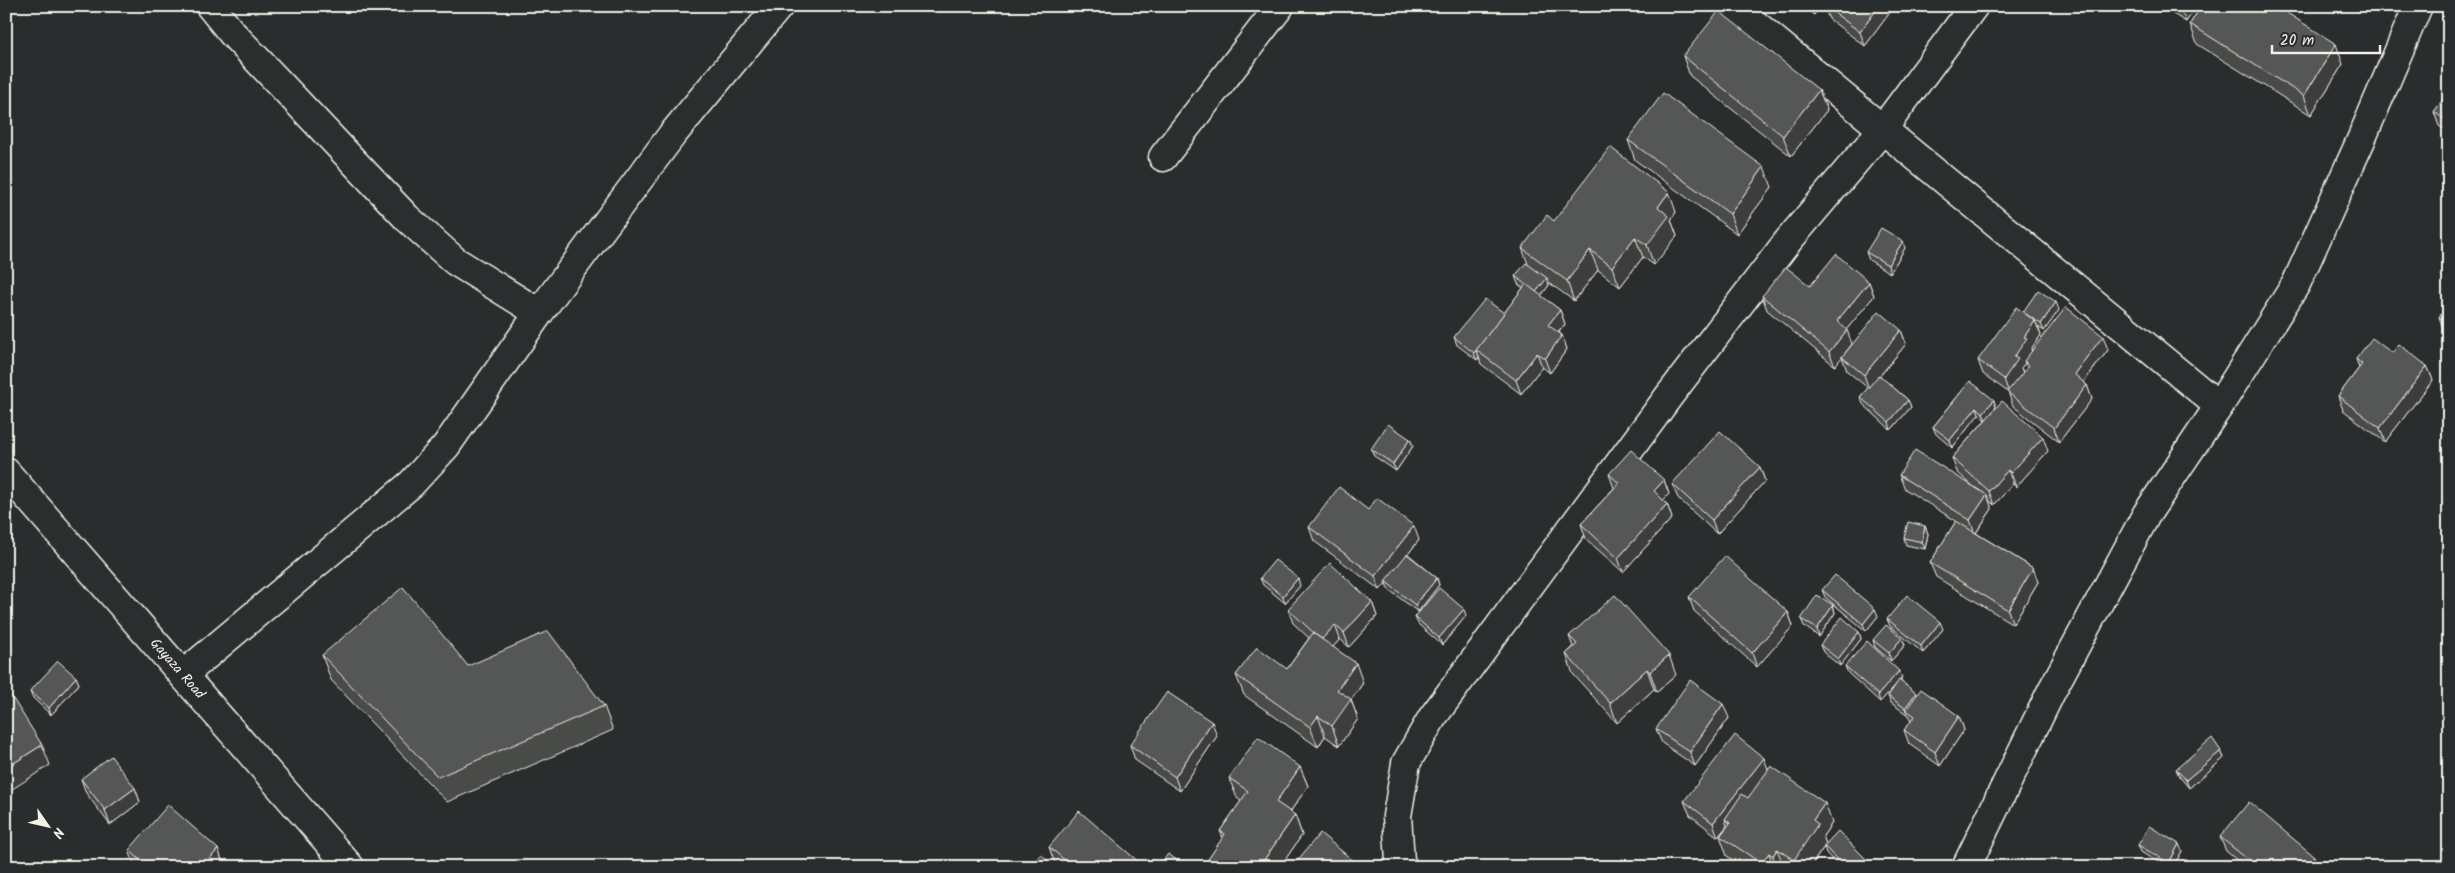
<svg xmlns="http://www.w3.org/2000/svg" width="2455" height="873" font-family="Kalam,sans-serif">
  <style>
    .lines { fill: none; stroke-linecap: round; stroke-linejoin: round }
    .street-casing { stroke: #f4f1e8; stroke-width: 31 }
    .primary-casing { stroke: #f4f1e8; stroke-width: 31 }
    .street { stroke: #2a2d2e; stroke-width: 28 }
    .primary { stroke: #2a2d2e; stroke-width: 28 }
    .wall { fill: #494b4a; stroke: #f4f1e8; fill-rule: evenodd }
    .shaded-wall { fill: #3c3d3c; stroke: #f4f1e8 }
    .building { fill: #555756; stroke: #f4f1e8 }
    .labels { text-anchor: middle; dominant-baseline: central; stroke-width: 4; stroke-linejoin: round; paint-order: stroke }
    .street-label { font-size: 14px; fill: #f4f1e8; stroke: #2a2d2e }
  </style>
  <rect width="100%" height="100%" fill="#2a2d2e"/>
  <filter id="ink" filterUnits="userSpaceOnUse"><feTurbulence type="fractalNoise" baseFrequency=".02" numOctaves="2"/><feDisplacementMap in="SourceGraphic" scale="10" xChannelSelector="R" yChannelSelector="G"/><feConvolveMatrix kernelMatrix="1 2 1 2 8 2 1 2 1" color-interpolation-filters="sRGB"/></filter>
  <g filter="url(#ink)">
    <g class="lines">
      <g class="street-casing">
        <g id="street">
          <path d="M210,6L232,33L407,218L455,261L539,313"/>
          <path d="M1733,6L2219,406"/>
          <path d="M1163,157L1280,6"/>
          <path d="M183,675L411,484L446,446L539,313L672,135L779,6"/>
          <path d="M1403,867L1400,861L1397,816L1406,763L1432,718L1669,396L1788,241L1882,130L1974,6"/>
          <path d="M1966,867L2052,690L2146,515L2219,406L2296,284L2361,140L2418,6"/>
        </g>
      </g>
      <g class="primary-casing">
        <g id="primary">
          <path id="s1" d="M6,472L350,867"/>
        </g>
      </g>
      <use href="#street" class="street"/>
      <use href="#primary" class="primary"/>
    </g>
    <g class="wall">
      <path d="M1801,6H1820L1814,15Z"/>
      <path d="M1824,6H1893L1894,7L1865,46L1829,19Z"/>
      <path d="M2160,6H2196L2186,22Z"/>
      <path d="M2201,6H2286L2283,10L2343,64L2311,115L2197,44L2190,24Z"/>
      <path d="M1683,56L1819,90L1827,110L1791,156L1690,76Z"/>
      <path d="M2449,91V132L2439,126L2434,112Z"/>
      <path d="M1628,140L1772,187L1737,234L1635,160Z"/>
      <path d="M1676,212L1671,220L1677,236L1654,265L1643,257L1620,287L1598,270L1574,301L1548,282L1549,285L1541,296L1560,310L1565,324L1559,332L1562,335L1567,349L1550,373L1542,367L1521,394L1481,364L1479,357L1477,360L1457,345L1454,337L1504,313L1523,288L1518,284L1515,276L1528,264L1522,248L1554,221Z"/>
      <path d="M1905,248L1890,273L1869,260L1866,252Z"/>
      <path d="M1869,282L1874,296L1846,330L1835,366L1767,310L1762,296L1810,286Z"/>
      <path d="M2449,303V335L2444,331L2439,317Z"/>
      <path d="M2059,310L2044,331L2038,327L2041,335L2031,349L2032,351L2108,350L2084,382L2087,385L2092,399L2059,442L2013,406L2008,392L1983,374L1978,360L2023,312ZM2025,363L2027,368L2023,372L2021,368Z"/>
      <path d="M1901,330L1906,344L1880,376L1908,400L1911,407L1891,430L1863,404L1860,397L1868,388L1847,371L1842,357Z"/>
      <path d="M2392,353L2427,366L2433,380L2385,442L2343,410L2338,396L2359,368L2356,359Z"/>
      <path d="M1970,381L1996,407L2048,451L2016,487L2013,484L1994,505L1988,499L1992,509L1976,533L2033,568L2038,582L2013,624L1936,577L1930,563L1956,521L1905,489L1899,475L1974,487L1957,472L1952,458L1985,420L1979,414L1952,448L1936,434L1933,427Z"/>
      <path d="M1410,439L1413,446L1396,471L1374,456L1371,449Z"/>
      <path d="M1760,467L1765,481L1717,534L1678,498L1672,484Z"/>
      <path d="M1609,474L1664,480L1669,494L1663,500L1667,504L1672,518L1623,572L1586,539L1581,524L1614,488Z"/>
      <path d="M1368,510L1419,540L1408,554L1437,578L1439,585L1418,612L1388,589L1386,583L1380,590L1314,541L1309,527Z"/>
      <path d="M1925,526L1928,534L1925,549L1906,545L1904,538Z"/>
      <path d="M1260,578L1300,586L1285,603L1263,585Z"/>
      <path d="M1822,590L1878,616L1866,631L1825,597Z"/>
      <path d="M1689,597L1788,612L1793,626L1757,667L1694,611Z"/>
      <path d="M1372,602L1377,616L1349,647L1340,639L1333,647L1363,683L1351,700L1358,719L1339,746L1325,736L1318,747L1244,695L1236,675L1287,669L1309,638L1293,623L1288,609Z"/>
      <path d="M1833,605L1835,613L1819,637L1804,626L1801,619Z"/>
      <path d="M1466,616L1442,645L1418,624L1415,617Z"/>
      <path d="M1887,619L1943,629L1923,653L1890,626Z"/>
      <path d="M1859,632L1861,639L1840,666L1823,652L1820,645Z"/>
      <path d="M1569,636L1676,675L1657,692L1654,689L1617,723L1573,674L1566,654L1573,647Z"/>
      <path d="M1902,638L1905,645L1891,661L1875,647L1873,640Z"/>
      <path d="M322,655L468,666L604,706L613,730L447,802L331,680Z"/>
      <path d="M1845,666L1902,678L1900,680L1917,695L1959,716L1964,730L1940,766L1909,744L1904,730L1911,722L1908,715L1891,703L1888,696L1896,684L1880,702L1848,673Z"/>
      <path d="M76,677L79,684L51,715L33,698L30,691Z"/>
      <path d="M1729,718L1695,766L1662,743L1656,729Z"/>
      <path d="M1217,736L1180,791L1135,760L1130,745Z"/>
      <path d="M2221,751L2224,758L2189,788L2179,776L2176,769Z"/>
      <path d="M1300,767L1308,786L1290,812L1295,815L1302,835L1280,867H1203L1223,838L1220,831L1241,801L1237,798L1229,778Z"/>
      <path d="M1768,770L1832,823L1823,836L1826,844L1870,867H1839L1826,853L1824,847L1810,867H1744L1727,856L1720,836L1727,826L1718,837L1690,815L1684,801Z"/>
      <path d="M81,779L135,788L140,802L110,825L86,793Z"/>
      <path d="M2220,837L2318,867H2245L2226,851Z"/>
      <path d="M2138,845L2182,851L2173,867H2165L2141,852Z"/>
      <path d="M1049,847L1140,863L1141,867H1062L1054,861Z"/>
      <path d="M218,849L223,863L220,867H137L134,864L129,850Z"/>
    </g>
    <g class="shaded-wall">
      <path d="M1810,6H1820L1814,15Z"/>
      <path d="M1879,6L1894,7L1865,46L1860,32Z"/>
      <path d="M2182,6H2196L2186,22L2180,8Z"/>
      <path d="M2271,6H2286L2276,21Z"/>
      <path d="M2336,44L2343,64L2311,115L2304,96Z"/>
      <path d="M1819,90L1827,110L1791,156L1783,136Z"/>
      <path d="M1764,167L1772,187L1737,234L1730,214Z"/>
      <path d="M1669,192L1676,212L1671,220L1677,236L1654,265L1647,245L1658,207Z"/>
      <path d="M1635,237L1643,257L1620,287L1612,267Z"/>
      <path d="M1903,241L1905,248L1890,273L1888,265Z"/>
      <path d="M1590,250L1598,270L1574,301L1567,281Z"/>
      <path d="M1547,278L1549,285L1539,299L1536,292Z"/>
      <path d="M1869,282L1874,296L1842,335L1837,321Z"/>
      <path d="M2056,302L2059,310L2044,331L2041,324Z"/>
      <path d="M1560,310L1565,324L1553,339L1548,325Z"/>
      <path d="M2035,321L2041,335L2031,349L2032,353L2024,361L2025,363L2021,368L2023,373L2009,393L2004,379L2024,337Z"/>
      <path d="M1847,330L1852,344L1835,366L1829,352Z"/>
      <path d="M1901,330L1906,344L1869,389L1864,375Z"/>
      <path d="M1562,335L1567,349L1550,373L1545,359Z"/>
      <path d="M2103,336L2108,350L2079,388L2074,374Z"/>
      <path d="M1476,350L1479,357L1477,360L1474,353Z"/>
      <path d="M1537,353L1542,367L1521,394L1516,380Z"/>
      <path d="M2427,366L2433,380L2385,442L2380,428Z"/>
      <path d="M2087,385L2092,399L2059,442L2054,428Z"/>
      <path d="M1908,400L1911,407L1891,430L1889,422Z"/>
      <path d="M1994,400L1996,407L1986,420L1983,413Z"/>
      <path d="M1977,407L1979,414L1952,448L1950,440Z"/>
      <path d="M2043,437L2048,451L2016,487L2011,473Z"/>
      <path d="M1410,439L1413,446L1396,471L1393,464Z"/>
      <path d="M1760,467L1765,481L1717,534L1712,520Z"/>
      <path d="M2008,470L2013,484L1994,505L1989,491Z"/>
      <path d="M1664,480L1669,494L1659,505L1654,491Z"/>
      <path d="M1987,495L1992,509L1975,534L1970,520Z"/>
      <path d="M1667,504L1672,518L1623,572L1618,558Z"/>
      <path d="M1414,526L1419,540L1386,582L1385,581L1386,583L1380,590L1375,576Z"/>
      <path d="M1925,526L1928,534L1925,549L1922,542Z"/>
      <path d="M2033,568L2038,582L2013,624L2008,610Z"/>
      <path d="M1298,578L1300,586L1285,603L1283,596Z"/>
      <path d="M1437,578L1439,585L1418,612L1415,605Z"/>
      <path d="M1372,602L1377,616L1349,647L1344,633Z"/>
      <path d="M1833,605L1835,613L1819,637L1817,629Z"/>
      <path d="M1464,609L1466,616L1442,645L1439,638Z"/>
      <path d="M1875,609L1878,616L1866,631L1863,624Z"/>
      <path d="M1788,612L1793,626L1757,667L1752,653Z"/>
      <path d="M1940,622L1943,629L1923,653L1921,646Z"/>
      <path d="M1335,625L1340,639L1327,654L1321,640Z"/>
      <path d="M1859,632L1861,639L1840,666L1838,659Z"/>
      <path d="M1902,638L1905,645L1891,661L1889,653Z"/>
      <path d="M1669,655L1676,675L1657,692L1650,672Z"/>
      <path d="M1356,663L1363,683L1351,700L1358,719L1339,746L1332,726L1337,690Z"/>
      <path d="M1647,669L1654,689L1617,723L1610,703Z"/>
      <path d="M1899,671L1902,678L1880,702L1878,695Z"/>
      <path d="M76,677L79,684L51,715L49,708Z"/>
      <path d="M1916,693L1919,700L1906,710L1908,715L1905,708Z"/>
      <path d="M1723,704L1729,718L1695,766L1690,752Z"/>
      <path d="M1318,716L1325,736L1318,747L1310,727Z"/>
      <path d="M1959,716L1964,730L1940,766L1935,752Z"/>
      <path d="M1212,722L1217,736L1180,791L1175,777Z"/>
      <path d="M42,745L50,765L6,793V768Z"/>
      <path d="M2221,751L2224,758L2189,788L2186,780Z"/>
      <path d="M1764,758L1769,772L1730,823L1725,819L1727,826L1718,837L1713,823Z"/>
      <path d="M1300,767L1308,786L1283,822L1276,802Z"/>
      <path d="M135,788L140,802L110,825L105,810Z"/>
      <path d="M1825,803L1832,823L1823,836L1826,844L1810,867H1796L1794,860L1813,820Z"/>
      <path d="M1295,815L1302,835L1280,867H1259Z"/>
      <path d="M2179,844L2182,851L2173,867H2170L2169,863Z"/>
      <path d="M218,849L223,863L220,867H203Z"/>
      <path d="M1777,849L1784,867H1776L1773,856Z"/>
      <path d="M1769,853L1773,867H1762L1761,863Z"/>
      <path d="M2314,856L2318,867H2305Z"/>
      <path d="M1868,861L1870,867H1862Z"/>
      <path d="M1140,863L1141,867H1136Z"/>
    </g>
    <g class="building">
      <path d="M1825,6H1879L1860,32Z"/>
      <path d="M2201,6H2276L2336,44L2304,96L2190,24Z"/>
      <path d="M1719,11L1819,90L1783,136L1683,56Z"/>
      <path d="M2449,91V122L2434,112Z"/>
      <path d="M1663,93L1764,167L1730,214L1628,140Z"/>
      <path d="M1610,147L1669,192L1658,207L1669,216L1647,245L1635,237L1612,267L1590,250L1567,281L1522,248L1547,215L1554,221Z"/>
      <path d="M1881,228L1903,241L1888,265L1866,252Z"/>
      <path d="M1836,254L1869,282L1837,321L1847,330L1829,352L1762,296L1786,267L1810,286Z"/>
      <path d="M1526,263L1547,278L1536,292L1515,276Z"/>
      <path d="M1526,284L1560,310L1548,325L1562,335L1545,359L1537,353L1516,380L1476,350Z"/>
      <path d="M2038,290L2056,302L2041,324L2023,312Z"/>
      <path d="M1485,299L1504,313L1474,353L1454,337Z"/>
      <path d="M2449,303V324L2439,317Z"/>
      <path d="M2016,307L2035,321L2024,337L2027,338L2014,357L2018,359L2004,379L1978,360Z"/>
      <path d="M2066,307L2103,336L2074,374L2087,385L2054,428L2007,392L2029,365L2024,361Z"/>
      <path d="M1879,311L1901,330L1864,375L1842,357Z"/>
      <path d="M2372,338L2392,353L2399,344L2427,366L2380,428L2338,396L2362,364L2356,359Z"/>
      <path d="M1879,375L1908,400L1889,422L1860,397Z"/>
      <path d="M1970,381L1994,400L1983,413L1977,407L1950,440L1933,427Z"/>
      <path d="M2002,401L2043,437L2011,473L2008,470L1989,491L1952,458Z"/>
      <path d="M1388,424L1410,439L1393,464L1371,449Z"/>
      <path d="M1720,431L1760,467L1712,520L1672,484Z"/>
      <path d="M1631,450L1664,480L1654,491L1667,504L1618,558L1581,524L1619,483L1609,474Z"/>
      <path d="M1915,450L1987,495L1970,520L1899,475Z"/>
      <path d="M1339,487L1368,510L1377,498L1414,526L1375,576L1309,527Z"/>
      <path d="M1956,521L2033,568L2008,610L1930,563Z"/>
      <path d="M1908,522L1925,526L1922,542L1904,538Z"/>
      <path d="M1407,554L1437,578L1415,605L1385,581Z"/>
      <path d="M1725,556L1788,612L1752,653L1689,597Z"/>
      <path d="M1275,560L1298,578L1283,596L1260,578Z"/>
      <path d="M1330,563L1372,602L1344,633L1335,625L1322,639L1316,635L1288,609Z"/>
      <path d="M1835,575L1875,609L1863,624L1822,590Z"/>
      <path d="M403,587L468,666L548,631L604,706L438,777L322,655Z"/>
      <path d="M1439,588L1464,609L1439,638L1415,617Z"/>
      <path d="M1615,595L1669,655L1650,672L1647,669L1610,703L1566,654L1577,644L1569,636Z"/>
      <path d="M1817,595L1833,605L1817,629L1801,619Z"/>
      <path d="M1907,595L1940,622L1921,646L1887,619Z"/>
      <path d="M1842,617L1859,632L1838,659L1820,645Z"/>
      <path d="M1886,625L1902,638L1889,653L1873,640Z"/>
      <path d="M1313,633L1356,663L1337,690L1351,699L1332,726L1318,716L1310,727L1236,675L1257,647L1287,669Z"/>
      <path d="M1867,641L1899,671L1878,695L1845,666Z"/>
      <path d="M58,661L76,677L49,708L30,691Z"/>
      <path d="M1690,680L1723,704L1690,752L1656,729Z"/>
      <path d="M1899,680L1916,693L1905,708L1888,696Z"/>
      <path d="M1921,689L1959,716L1935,752L1904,730L1915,716L1906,710Z"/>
      <path d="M1167,692L1212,722L1175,777L1130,745Z"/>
      <path d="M10,694L42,745L6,768V696Z"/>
      <path d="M1735,735L1764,758L1713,823L1684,801Z"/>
      <path d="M1258,737L1300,767L1276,802L1295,815L1259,867H1203L1225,834L1220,831L1248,791L1229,778Z"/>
      <path d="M2212,738L2221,751L2186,780L2176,769Z"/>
      <path d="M111,756L135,788L105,810L81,779Z"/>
      <path d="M1771,766L1825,803L1813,820L1818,824L1794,860L1777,849L1773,856L1769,853L1761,863L1720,836L1730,823L1725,819L1742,794L1748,798Z"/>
      <path d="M2249,802L2314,856L2305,867H2257L2220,837Z"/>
      <path d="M168,805L218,849L203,867H148L129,850Z"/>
      <path d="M1079,811L1140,863L1136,867H1073L1049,847Z"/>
      <path d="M2149,826L2179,844L2169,863L2138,845Z"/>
      <path d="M1838,831L1868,861L1862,867H1844L1824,846Z"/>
      <path d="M1320,833L1356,863L1353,867H1292Z"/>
      <path d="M1041,854L1055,867H1030Z"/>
      <path d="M1168,854L1187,867H1158Z"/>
    </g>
  </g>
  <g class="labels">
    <g class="street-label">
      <text stroke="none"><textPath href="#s1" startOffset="261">Gayaza Road</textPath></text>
    </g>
  </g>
  <rect width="2455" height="873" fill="none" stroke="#2a2d2e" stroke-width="25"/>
  <rect x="12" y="12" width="2430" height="848" fill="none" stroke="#f4f1e8" stroke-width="2" filter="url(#ink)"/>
  <g transform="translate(48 826) rotate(124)" stroke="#2a2d2e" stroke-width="4" paint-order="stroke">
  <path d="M0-4L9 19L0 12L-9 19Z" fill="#f4f1e8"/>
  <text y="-8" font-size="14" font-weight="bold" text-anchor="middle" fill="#f4f1e8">N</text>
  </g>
  <path d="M2272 45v8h108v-8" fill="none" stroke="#f4f1e8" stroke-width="2.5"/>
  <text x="2280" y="45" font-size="15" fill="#f4f1e8" stroke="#2a2d2e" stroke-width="4" paint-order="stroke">20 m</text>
</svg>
